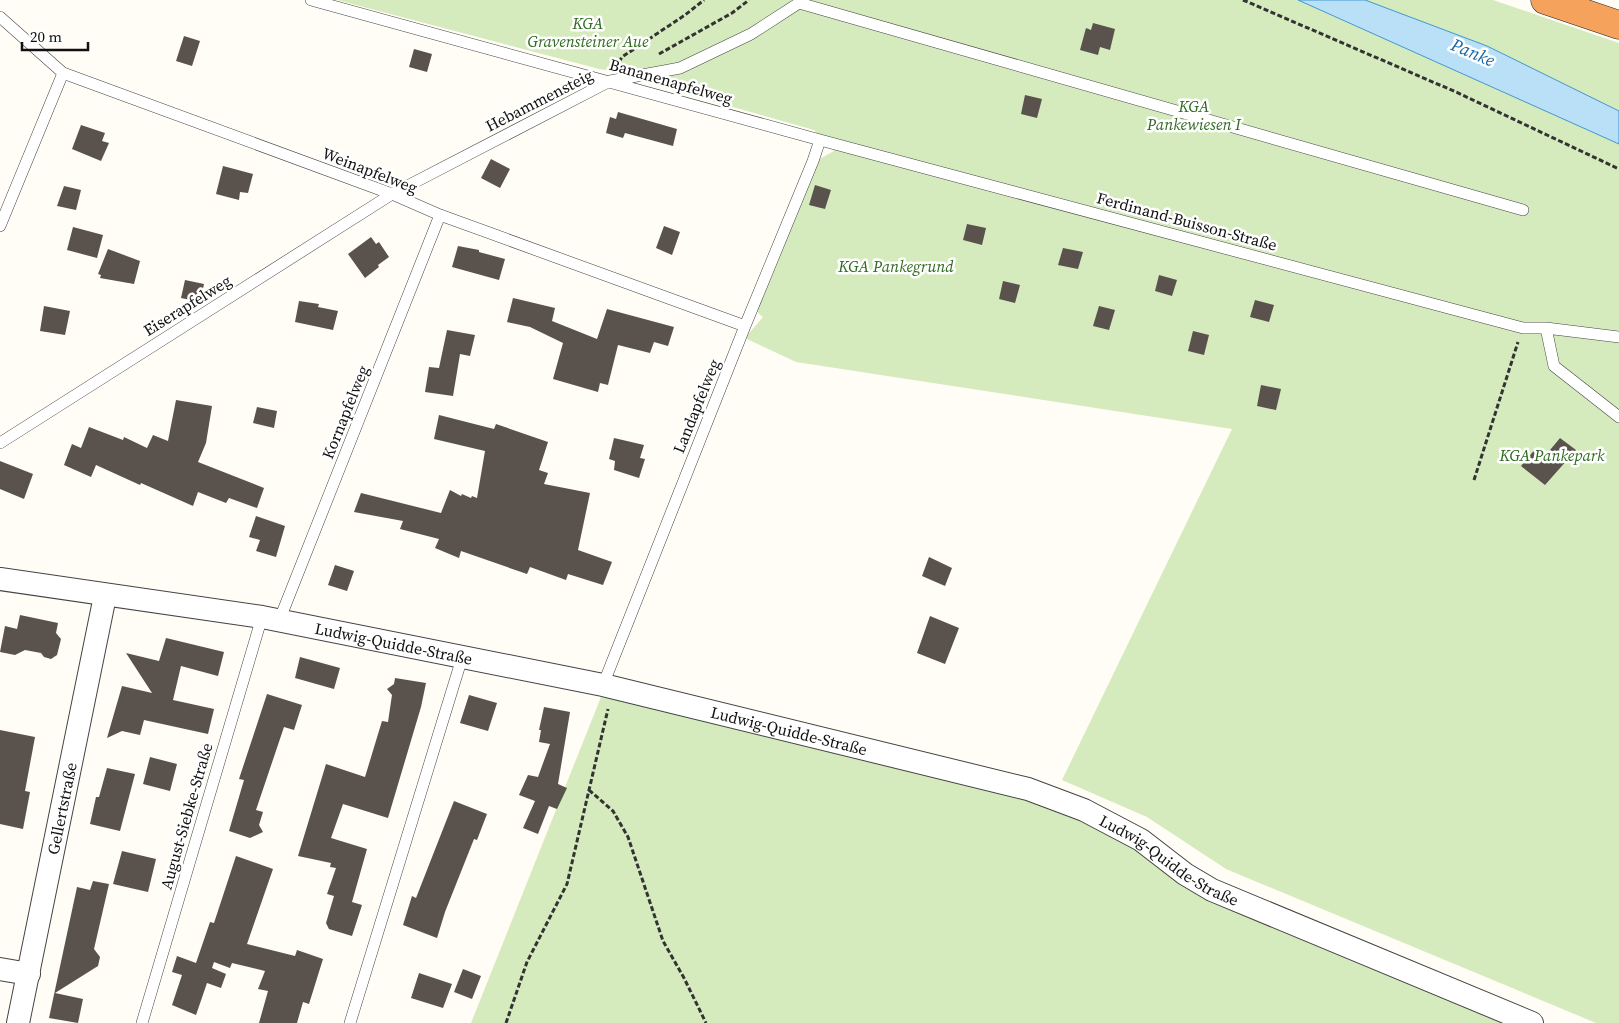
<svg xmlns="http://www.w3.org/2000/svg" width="1619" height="1023" viewBox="0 0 1619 1023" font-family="'Source Serif 4',serif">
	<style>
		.green { fill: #d5ebbd }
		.water { fill: #b9e0f7; stroke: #3f96cf }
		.building { fill: #5a524d }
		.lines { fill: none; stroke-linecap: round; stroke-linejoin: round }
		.service-casing { stroke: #444; stroke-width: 12 }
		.minor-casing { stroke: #444; stroke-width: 24 }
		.motorway-casing { stroke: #222; stroke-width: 29 }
		.path { stroke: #333; stroke-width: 3; stroke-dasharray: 5 2.5; stroke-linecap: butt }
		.service { stroke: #fff; stroke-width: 11 }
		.minor { stroke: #fff; stroke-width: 22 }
		.motorway { stroke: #f5a25d; stroke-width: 28 }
		.labels { text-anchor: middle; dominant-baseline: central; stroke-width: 5; stroke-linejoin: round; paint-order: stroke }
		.park-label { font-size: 16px; font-style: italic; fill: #2f6b1f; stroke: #fff }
		.street-label { font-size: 16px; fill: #111; stroke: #fff }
		.water-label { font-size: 18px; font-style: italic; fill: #1768a6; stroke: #fff }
	</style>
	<rect width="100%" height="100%" fill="#fffdf5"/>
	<path class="green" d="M 337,0 L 1298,0 L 1619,144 L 1619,1023 L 1596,1023 L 1226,869 L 1147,817 L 1062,780 L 1232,429 L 796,362 L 745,338 L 763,317 L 759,314 L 756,309 L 814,162 L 834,151 L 814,130 L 669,89 L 650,77 L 599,69 Z
		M 1365,0 L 1493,0 L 1619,43 L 1619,111 L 1487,46 Z
		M 601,697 L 699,715 L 1026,794 L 1066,812 L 1126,844 L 1205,899 L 1502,1023 L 471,1023 Z"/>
	<path class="water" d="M 1298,0 L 1365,0 L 1487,46 L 1619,111 L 1619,144 Z"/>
	<path class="building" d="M 1093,23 L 1115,29 L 1110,50 L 1100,47 L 1098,55 L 1080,50 L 1086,28 L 1091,30 Z
		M 184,36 L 200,41 L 192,66 L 176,61 Z
		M 414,49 L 432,54 L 427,72 L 409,67 Z
		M 1025,95 L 1042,99 L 1037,118 L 1021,114 Z
		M 618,112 L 677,129 L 673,146 L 625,133 L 623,138 L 606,133 L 610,117 L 616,119 Z
		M 81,125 L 105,133 L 102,141 L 109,143 L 101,161 L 72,149 Z
		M 491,159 L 510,169 L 500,188 L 481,178 Z
		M 223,166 L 253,174 L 248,193 L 240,192 L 239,200 L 216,194 Z
		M 815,185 L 831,190 L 825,209 L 809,205 Z
		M 64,186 L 81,190 L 76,210 L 57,206 Z
		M 967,224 L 986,228 L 982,245 L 963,240 Z
		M 664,226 L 680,232 L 672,255 L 656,248 Z
		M 73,227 L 103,235 L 97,258 L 67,250 Z
		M 371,237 L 376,244 L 379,242 L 389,257 L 378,265 L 379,267 L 365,278 L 348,254 Z
		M 458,246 L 479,250 L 479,252 L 505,259 L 499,280 L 452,267 Z
		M 1063,248 L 1083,252 L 1078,269 L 1058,265 Z
		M 108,249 L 140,261 L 134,284 L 100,278 L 101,275 L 98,274 Z
		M 1159,275 L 1177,280 L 1172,296 L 1155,291 Z
		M 185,280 L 204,284 L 200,302 L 181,298 Z
		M 1003,281 L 1020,285 L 1015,303 L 999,299 Z
		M 513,298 L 555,308 L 552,321 L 597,339 L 607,309 L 674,327 L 668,346 L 654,342 L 650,353 L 618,345 L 608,385 L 600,383 L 598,392 L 553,379 L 563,343 L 530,327 L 507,322 Z
		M 1255,300 L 1274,305 L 1269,322 L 1250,317 Z
		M 299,301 L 319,304 L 318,307 L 338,311 L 333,330 L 295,322 Z
		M 44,306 L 70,311 L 65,335 L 40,331 Z
		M 1099,306 L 1115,310 L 1109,330 L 1093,326 Z
		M 447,330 L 475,335 L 470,356 L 460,354 L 453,396 L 425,392 L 429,367 L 439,368 Z
		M 1193,331 L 1209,335 L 1204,355 L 1188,351 Z
		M 1261,385 L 1281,389 L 1276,410 L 1257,406 Z
		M 176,400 L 212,406 L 206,443 L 198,462 L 264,488 L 257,508 L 229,498 L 226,503 L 198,492 L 193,506 L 141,483 L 140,485 L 96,465 L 91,477 L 64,465 L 72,444 L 81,448 L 89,427 L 123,440 L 124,437 L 147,448 L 153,435 L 168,441 Z
		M 257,407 L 277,411 L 274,428 L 253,423 Z
		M 439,415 L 494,429 L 496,424 L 548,442 L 539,470 L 548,473 L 544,484 L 590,493 L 578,550 L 612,562 L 603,585 L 568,574 L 566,580 L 530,567 L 527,574 L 461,551 L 459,558 L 435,548 L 439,539 L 400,529 L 403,521 L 354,512 L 361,493 L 441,513 L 450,490 L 461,496 L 462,494 L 471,498 L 472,496 L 477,498 L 485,451 L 434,439 Z
		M 614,438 L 644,445 L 640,458 L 645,459 L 639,478 L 614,470 L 615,461 L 609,459 Z
		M 1560,438 L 1576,450 L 1545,485 L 1521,466 L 1536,448 L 1545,456 Z
		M 0,461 L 33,474 L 24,499 L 0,489 Z
		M 256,516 L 285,526 L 276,557 L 256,551 L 260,540 L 249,537 Z
		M 929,557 L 952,568 L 945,586 L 922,576 Z
		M 335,565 L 354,571 L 347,591 L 328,585 Z
		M 20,615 L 58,623 L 56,633 L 61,639 L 57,655 L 51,659 L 44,657 L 41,653 L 25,650 L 15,655 L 0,652 L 5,626 L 17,629 Z
		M 930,616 L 959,628 L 945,664 L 917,653 Z
		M 166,638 L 224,652 L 218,676 L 181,666 L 173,700 L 214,709 L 208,734 L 144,720 L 140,735 L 122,731 L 107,738 L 122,686 L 152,693 L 126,653 L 159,661 Z
		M 300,657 L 340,668 L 334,689 L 295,678 Z
		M 395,678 L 426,683 L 421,707 L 388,818 L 343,804 L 331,838 L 367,849 L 352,902 L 362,905 L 352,936 L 329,929 L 326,923 L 334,896 L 327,894 L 336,868 L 330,867 L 331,863 L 298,856 L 326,764 L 365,777 L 382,721 L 388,722 L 392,695 L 387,689 L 394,684 Z
		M 267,694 L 302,705 L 294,730 L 284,727 L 256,810 L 263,812 L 259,825 L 263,832 L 250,838 L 229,831 L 244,780 L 239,779 Z
		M 469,695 L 497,703 L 488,731 L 460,723 Z
		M 544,707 L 570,712 L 558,784 L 567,788 L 557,809 L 549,806 L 538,834 L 523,828 L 535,801 L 519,795 L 528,775 L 538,777 L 550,744 L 539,742 L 541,730 L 539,730 Z
		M 0,730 L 35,737 L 25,791 L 30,792 L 23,829 L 0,824 Z
		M 150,757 L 177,764 L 170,791 L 143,784 Z
		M 107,768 L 135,774 L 120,831 L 90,824 L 96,797 L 99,797 Z
		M 454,801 L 487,814 L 477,840 L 474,839 L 445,912 L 437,938 L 403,925 L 412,896 L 416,898 Z
		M 122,851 L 156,859 L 148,892 L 113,884 Z
		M 236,856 L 273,869 L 247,944 L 295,956 L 297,950 L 323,959 L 309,1004 L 303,1002 L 297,1023 L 259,1023 L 268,991 L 258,989 L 265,971 L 232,963 L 230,968 L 214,962 L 212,968 L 226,974 L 221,988 L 207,983 L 196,1015 L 172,1005 L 182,975 L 172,972 L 177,956 L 196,963 L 210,922 L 214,923 Z
		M 93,881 L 109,884 L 94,949 L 100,957 L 98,966 L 55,993 L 83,999 L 78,1023 L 49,1018 L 77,887 L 90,890 Z
		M 463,969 L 481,976 L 472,999 L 454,992 Z
		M 419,973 L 452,984 L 443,1008 L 411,998 Z"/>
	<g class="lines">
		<defs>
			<path id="service" d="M 311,0 L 820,140 L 1523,328 L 1546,328 L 1619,337
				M 0,17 L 63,73 L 392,194 L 440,215 L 745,326
				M 0,226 L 63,73
				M 1546,328 L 1554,366 L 1619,417
				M 0,443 L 392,194 L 610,81 L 680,68 L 751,34 L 799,3 L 1523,210
				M 279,621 L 440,215
				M 603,685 L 745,326 L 813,161 L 820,140
				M 142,1023 L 262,617
				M 350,1023 L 462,658"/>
			<g id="minor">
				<path id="s1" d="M 0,579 L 262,617 L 603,685 L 1028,789 L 1084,810 L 1141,840 L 1185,874 L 1212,890 L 1532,1023"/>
				<path d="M 0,969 L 29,974"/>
				<path id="s2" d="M 18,1023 L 105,596"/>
			</g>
			<path id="motorway" d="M 1545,0 L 1619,25"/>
		</defs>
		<use href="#service" class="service-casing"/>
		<use href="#minor" class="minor-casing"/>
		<use href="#motorway" class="motorway-casing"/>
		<path class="path" d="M 1243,0 L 1456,92 L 1619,169
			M 659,54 L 732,13 L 749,0
			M 619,62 L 622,57 L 685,15 L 704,0
			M 1474,480 L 1518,342
			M 589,790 L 613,811 L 628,837 L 663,941 L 684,978 L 706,1023
			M 506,1023 L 527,962 L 567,884 L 608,709"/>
		<use href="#service" class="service"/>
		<use href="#minor" class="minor"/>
		<use href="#motorway" class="motorway"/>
	</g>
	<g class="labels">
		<g class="park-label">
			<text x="588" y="23">KGA<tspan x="588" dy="18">Gravensteiner Aue</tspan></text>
			<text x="1194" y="106">KGA<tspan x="1194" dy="18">Pankewiesen I</tspan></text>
			<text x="896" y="266">KGA Pankegrund</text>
			<text x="1552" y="455">KGA Pankepark</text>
		</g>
		<g class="street-label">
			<text transform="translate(671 81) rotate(16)">Bananenapfelweg</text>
			<text transform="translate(539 100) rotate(-27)">Hebammensteig</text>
			<text transform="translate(370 170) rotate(21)">Weinapfelweg</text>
			<text transform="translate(1187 221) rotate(15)">Ferdinand-Buisson-Straße</text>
			<text transform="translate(187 305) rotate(-32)">Eiserapfelweg</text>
			<text transform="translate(696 406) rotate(-68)">Landapfelweg</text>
			<text transform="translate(345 412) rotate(-68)">Kornapfelweg</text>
			<text stroke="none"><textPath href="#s1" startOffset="399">Ludwig-Quidde-Straße</textPath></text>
			<text stroke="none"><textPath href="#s1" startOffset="804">Ludwig-Quidde-Straße</textPath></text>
			<text stroke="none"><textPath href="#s2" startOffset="219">Gellertstraße</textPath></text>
			<text transform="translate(186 816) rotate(-74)">August-Siebke-Straße</text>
			<text stroke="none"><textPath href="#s1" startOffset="1209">Ludwig-Quidde-Straße</textPath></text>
		</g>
		<g class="water-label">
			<text transform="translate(1473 52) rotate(23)">Panke</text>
		</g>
	</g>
	<path d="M22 42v8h66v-8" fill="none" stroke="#111111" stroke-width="2.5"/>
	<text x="30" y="42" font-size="15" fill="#111111" stroke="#ffffff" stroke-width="4" paint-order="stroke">20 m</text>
</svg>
